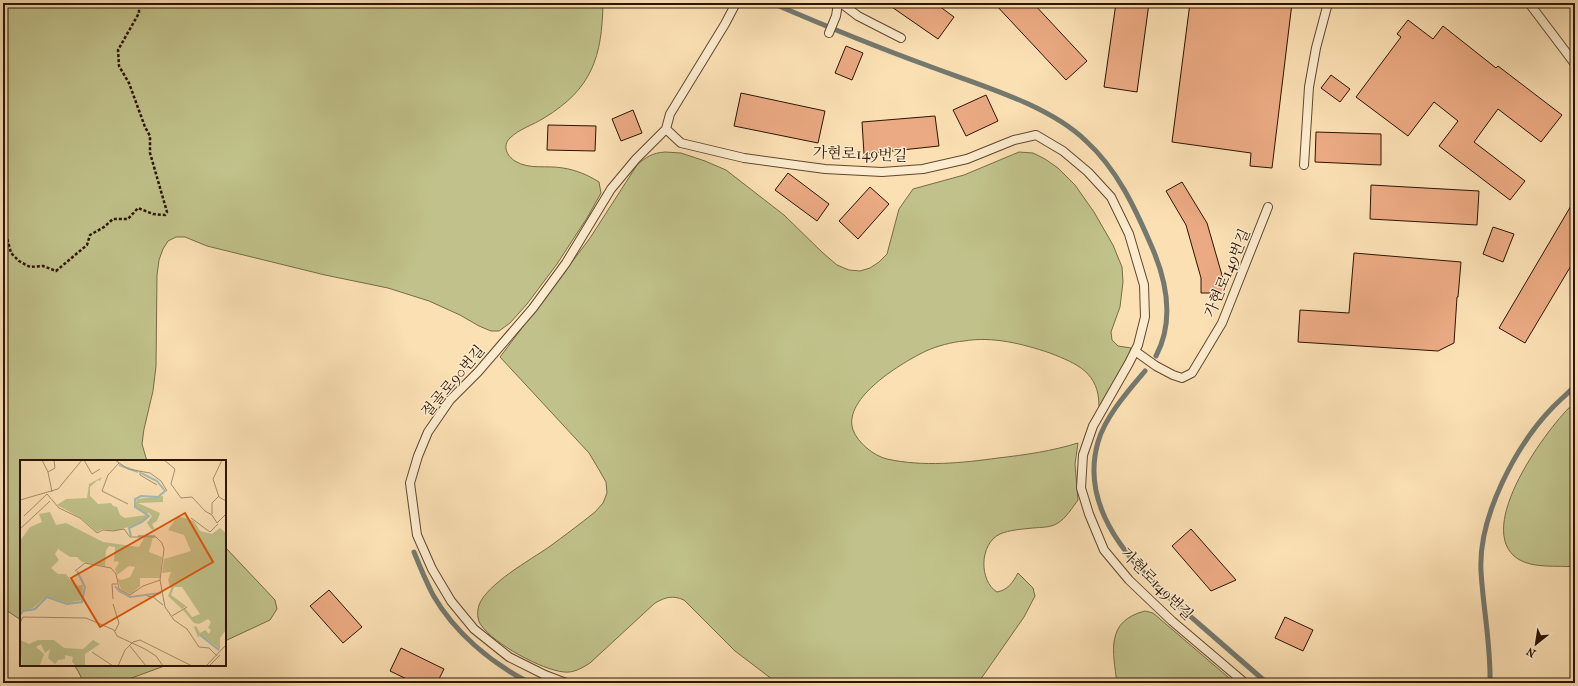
<svg xmlns="http://www.w3.org/2000/svg" width="1578" height="686" viewBox="0 0 1578 686" font-family="'IM FELL French Canon','Noto Serif KR',serif">
	<style>
		.green { fill: #c1c28b; stroke: #776b46 }
		.lines { fill: none; stroke-linecap: round; stroke-linejoin: round }
		.stream { stroke: #74786e; stroke-width: 5 }
		.building { fill: #ebaa83; stroke: #2d1400 }
		.service-casing { stroke: #60472d; stroke-width: 10 }
		.path { stroke: #2d1400; stroke-width: 2.5; stroke-dasharray: 3 2; stroke-linecap: butt }
		.service { stroke: #fcebce; stroke-width: 8 }
		.labels { text-anchor: middle; dominant-baseline: central; stroke-width: 3; stroke-linejoin: round; paint-order: stroke }
		.street-label { font-size: 15px; fill: #2d1400; stroke: #fcebce }
		.inset-river { fill: none; stroke: #a3bbb8; stroke-width: 2 }
		.inset-road { fill: none; stroke: #a98e6c; stroke-width: 1 }
		.view { fill: #df560b; fill-opacity: 0.15; stroke: #df560b; stroke-width: 2 }
		.inset-edge { fill: none; stroke: #2d1400; stroke-width: 2 }
	</style>
	<rect width="100%" height="100%" fill="#fbe0b4"/>
	<filter id="stains"><feTurbulence type="fractalNoise" baseFrequency=".005" numOctaves="4"/><feColorMatrix values="0 0 0 0 .2 0 0 0 0 .09 0 0 0 0 .02 0 0 0 .5 -.17"/></filter>
	<radialGradient id="worn" r=".72"><stop offset=".6" stop-color="#630" stop-opacity="0"/><stop offset="1" stop-color="#630" stop-opacity=".3"/></radialGradient>
	<path class="green" d="M 3,3 L 603,3 C 602,57 592,89 544,118 C 533,125 519,129 510,138 C 502,146 507,156 515,161 C 529,170 547,165 563,168 C 576,170 588,175 599,182 L 601,193 L 587,218 L 557,264 L 527,304 L 510,323 L 499,331 L 491,331 L 479,326 L 460,315 L 429,301 L 388,288 L 325,275 L 207,246 L 185,237 L 176,237 L 168,241 L 163,249 L 159,260 L 157,275 L 156,366 L 153,391 L 144,429 L 142,444 L 147,461 L 21,461 L 21,620 L 3,608 Z
		M 665,152 L 681,153 L 705,161 L 726,170 L 784,215 L 823,253 L 837,265 L 849,270 L 860,271 L 870,268 L 879,262 L 887,254 L 899,209 L 913,189 L 964,175 L 1019,152 L 1033,153 L 1045,159 L 1058,168 L 1075,185 L 1094,212 L 1113,245 L 1122,267 L 1123,282 L 1120,307 L 1111,332 L 1112,340 L 1118,346 L 1131,348 C 1127,368 1114,393 1099,406 C 1099,373 1078,364 1050,353 C 1023,344 993,336 964,341 C 952,342 937,346 926,351 C 903,362 842,398 853,430 C 858,443 874,456 887,459 C 923,467 962,463 998,458 C 1025,455 1052,451 1078,443 L 1075,464 L 1078,500 C 1072,508 1066,518 1058,523 C 1050,528 1042,527 1033,528 C 1023,529 1009,530 1000,534 C 979,544 979,581 997,592 C 1008,590 1013,582 1018,573 L 1033,588 L 1035,596 L 1024,617 L 978,683 L 777,683 L 735,651 L 684,600 C 672,595 666,597 655,603 L 590,663 C 582,668 574,673 564,672 C 542,670 494,644 481,625 C 477,620 477,611 479,605 C 487,584 530,560 549,547 C 564,536 580,524 595,512 L 603,503 L 607,493 L 606,482 L 598,468 L 589,453 L 500,357 L 590,238 L 637,165 C 646,157 652,153 665,152 Z
		M 1575,402 L 1575,567 C 1557,565 1534,569 1518,559 C 1472,529 1548,426 1575,402 Z
		M 225,547 L 275,600 L 277,609 L 270,620 L 225,641 Z
		M 1145,611 L 1153,613 L 1235,683 L 1117,683 C 1113,652 1105,621 1145,611 Z
		M 74,665 L 167,665 L 118,683 L 84,683 L 78,671 Z"/>
	<g class="lines">
		<path class="stream" d="M 772,3 C 823,25 874,46 926,65 C 976,84 1048,104 1086,141 C 1117,169 1135,208 1151,245 C 1167,281 1175,320 1156,356
			M 1145,371 C 1128,391 1105,417 1098,442 C 1076,518 1147,579 1198,623 C 1221,643 1244,663 1267,683
			M 414,552 C 420,567 426,581 433,595 C 455,633 491,663 530,683
			M 1490,683 C 1491,645 1483,608 1481,571 C 1478,517 1516,445 1553,407 C 1560,400 1568,393 1575,386"/>
	</g>
	<path class="building" d="M 886,3 L 935,3 L 954,17 L 938,39 Z
		M 994,3 L 1033,3 L 1087,61 L 1066,80 Z
		M 1116,3 L 1149,3 L 1137,92 L 1104,87 Z
		M 1190,3 L 1292,3 L 1272,168 L 1250,166 L 1251,153 L 1172,142 Z
		M 1408,20 L 1433,39 L 1443,26 L 1496,68 L 1498,66 L 1562,115 L 1541,142 L 1498,109 L 1474,142 L 1525,181 L 1510,200 L 1439,146 L 1458,121 L 1434,102 L 1408,136 L 1356,97 L 1401,37 L 1397,34 Z
		M 846,46 L 863,53 L 852,80 L 835,73 Z
		M 1331,75 L 1350,89 L 1340,102 L 1321,88 Z
		M 741,93 L 825,111 L 818,143 L 734,126 Z
		M 986,95 L 998,121 L 966,136 L 953,110 Z
		M 633,110 L 642,133 L 621,141 L 612,119 Z
		M 935,116 L 939,146 L 864,154 L 862,122 Z
		M 548,125 L 596,126 L 595,151 L 547,150 Z
		M 1316,132 L 1381,134 L 1381,165 L 1315,162 Z
		M 788,173 L 829,204 L 817,221 L 775,190 Z
		M 1182,182 L 1207,223 L 1224,282 L 1224,293 L 1201,293 L 1201,278 L 1186,225 L 1166,191 Z
		M 1371,185 L 1479,191 L 1477,225 L 1370,219 Z
		M 870,187 L 889,204 L 858,239 L 839,221 Z
		M 1575,199 L 1575,259 L 1525,343 L 1499,328 Z
		M 1493,227 L 1514,234 L 1503,262 L 1483,254 Z
		M 1354,253 L 1461,262 L 1458,297 L 1457,297 L 1454,343 L 1438,351 L 1298,342 L 1300,310 L 1349,313 Z
		M 1191,529 L 1236,580 L 1211,591 L 1172,546 Z
		M 329,590 L 362,627 L 343,643 L 310,606 Z
		M 1285,617 L 1313,630 L 1303,651 L 1275,638 Z
		M 401,648 L 444,669 L 437,683 L 415,683 L 390,671 Z"/>
	<g class="lines">
		<defs>
			<path id="service" d="M 736,3 L 725,24 L 670,114 L 666,129 L 681,143 L 744,158 L 825,169 L 882,172 L 923,169 L 967,159 L 1014,140 L 1036,135 L 1063,151 L 1088,172 L 1111,197 L 1129,234 L 1144,285 L 1145,317 L 1138,345 L 1129,363 L 1093,426 L 1083,455 L 1081,488 L 1089,514 L 1104,550 L 1129,580 L 1172,621 L 1245,683
				M 841,3 L 858,16 L 901,38
				M 1529,3 L 1575,64
				M 829,33 L 836,16 L 838,3
				M 1304,165 L 1309,87 L 1316,48 L 1328,3
				M 1135,351 L 1156,366 L 1173,375 L 1182,378 L 1192,373 L 1222,323 L 1268,207
				M 566,683 L 545,675 L 509,657 L 474,629 L 451,601 L 432,569 L 417,535 L 410,483 L 418,456 L 428,432 L 450,400 L 478,372 L 533,308 L 566,263 L 611,189 L 636,159 L 666,129"/>
		</defs>
		<use href="#service" class="service-casing"/>
		<path class="path" d="M 3,227 L 4,226 L 11,253 L 19,261 L 30,267 L 43,266 L 56,271 L 87,245 L 90,235 L 104,227 L 113,219 L 128,219 L 138,208 L 153,214 L 165,215 L 167,212 L 150,153 L 150,136 L 145,127 L 129,83 L 119,66 L 118,50 L 139,13 L 139,3"/>
		<use href="#service" class="service"/>
	</g>
	<g class="labels">
		<g class="street-label">
			<text transform="translate(860 154) rotate(2)">가현로149번길</text>
			<text transform="translate(1227 273) rotate(-67)">가현로149번길</text>
			<text transform="translate(453 381) rotate(-50)">절골로90번길</text>
			<text transform="translate(1157 584) rotate(45)">가현로149번길</text>
		</g>
	</g>
	<g transform="translate(20 460)">
		<rect width="206" height="206" fill="#fbe0b4"/>
		<path d="M 82,17 L 80,21 L 78,20 L 70,27 L 70,36 L 78,44 L 91,43 L 93,46 L 97,47 L 100,55 L 105,58 L 127,55 L 115,46 L 117,39 L 143,36 L 143,42 L 118,43 L 140,53 L 137,61 L 132,64 L 135,70 L 131,69 L 127,63 L 132,56 L 128,52 L 127,58 L 118,64 L 95,71 L 82,69 L 77,72 L 61,58 L 37,45 L 46,39 L 67,38 L 69,24 ZM 30,52 L 36,65 L 46,63 L 83,82 L 119,87 L 124,78 L 133,77 L 129,92 L 142,97 L 140,118 L 120,118 L 120,126 L 111,134 L 108,133 L 101,129 L 97,118 L 101,120 L 110,117 L 115,107 L 109,106 L 97,115 L 95,109 L 99,103 L 97,101 L 94,102 L 95,87 L 89,86 L 86,90 L 85,106 L 62,102 L 57,97 L 50,97 L 38,89 L 35,94 L 39,100 L 31,108 L 38,114 L 46,114 L 55,126 L 63,125 L 62,140 L 48,143 L 27,136 L 13,148 L 0,151 L 0,81 L 10,67 L 22,62 L 19,54 ZM 158,56 L 174,61 L 180,71 L 192,74 L 200,68 L 206,73 L 206,170 L 200,178 L 200,189 L 181,175 L 178,177 L 174,167 L 176,166 L 180,173 L 185,170 L 189,174 L 191,170 L 188,168 L 191,162 L 188,159 L 179,164 L 174,163 L 163,150 L 165,148 L 172,157 L 180,154 L 162,127 L 154,127 L 151,135 L 166,146 L 162,149 L 148,136 L 151,129 L 148,120 L 151,112 L 142,113 L 144,99 L 171,91 L 164,75 L 148,70 ZM 0,180 L 9,184 L 18,180 L 34,180 L 44,188 L 63,189 L 73,180 L 80,184 L 65,194 L 65,206 L 56,206 L 52,202 L 53,197 L 45,195 L 45,199 L 38,200 L 35,204 L 28,198 L 30,189 L 25,193 L 21,184 L 16,187 L 24,194 L 20,205 L 2,206 Z" fill="#c1c28b"/>
		<path class="inset-river" d="M 99,5 L 118,12M 111,76 L 109,68 L 122,62 L 129,56 L 115,47 L 115,39 L 121,36 L 138,37 L 145,31 L 137,21 L 121,13M 118,76 L 135,76M 95,126 L 99,131 L 110,137 L 141,133M 0,155 L 3,151 L 15,149 L 27,137 L 47,144 L 62,142 L 65,127 L 57,111M 180,175 L 199,190"/>
		<path class="inset-road" d="M 22,0 L 28,12 L 32,32M 64,0 L 72,14 L 80,9M 95,0 L 108,9 L 130,13 L 141,21 L 147,31M 144,0 L 155,9 L 151,24 L 161,38 L 172,37 L 185,51 L 192,55 L 197,63 L 206,54M 202,0 L 193,19 L 199,37 L 206,41M 99,3 L 88,15 L 82,31 L 108,44M 120,11 L 120,15 L 137,25M 28,12 L 35,8 L 34,0M 0,40 L 38,29 L 62,0M 192,54 L 192,43 L 199,36M 4,56 L 27,34 L 39,48 L 60,58 L 77,73 L 83,70 L 93,71 L 104,69 L 110,77 L 136,77 L 142,83 L 144,89 L 140,120M 171,58 L 190,72 L 198,64M 0,69 L 30,41M 55,111 L 65,103 L 91,108 L 96,114 L 99,129 L 110,135 L 123,126 L 140,120 L 145,147 L 154,160 L 167,169 L 179,187 L 189,188 L 197,196M 127,136 L 133,137 L 143,145M 93,139 L 92,124 L 97,124M 93,144 L 99,163 L 95,171M 152,156 L 167,147M 0,163 L 3,157 L 66,158 L 94,170 L 97,176 L 125,189 L 136,196 L 143,206M 110,186 L 126,206M 72,192 L 93,206M 98,206 L 105,190 L 113,182 L 120,180 L 172,206M 186,206 L 206,185M 189,206 L 200,195"/>
		<path class="view" d="M 165,53 L 193,102 L 80,167 L 51,118 Z"/>
		<rect width="206" height="206" class="inset-edge"/>
	</g>
	<rect width="1578" height="686" fill="none" stroke="#fbe0b4" stroke-width="16"/>
	<rect x="4" y="4" width="1570" height="678" fill="none" stroke="#2d1400" stroke-width="2"/>
	<rect x="8" y="8" width="1562" height="670" fill="none" stroke="#2d1400"/>
	<g transform="translate(1536 644) rotate(210)" stroke="#fcebce" stroke-width="3" paint-order="stroke">
	<path d="M0-3L7 15L0 10L-7 15Z" fill="#2d1400"/>
	<text y="-6" font-size="11" font-weight="bold" text-anchor="middle" fill="#2d1400">N</text>
	</g>
	<rect width="100%" height="100%" filter="url(#stains)"/>
	<rect width="100%" height="100%" fill="url(#worn)"/>
</svg>
